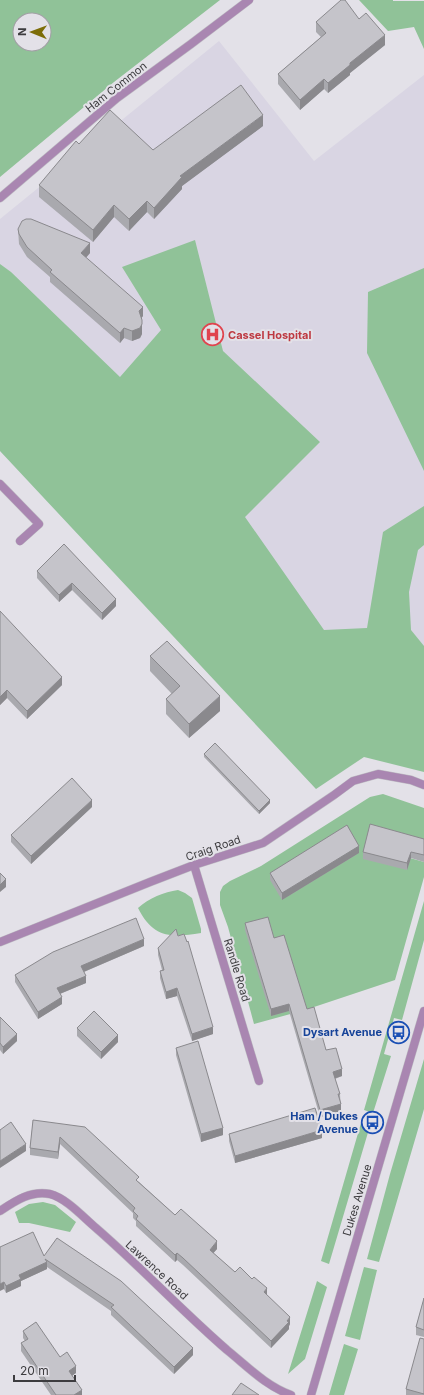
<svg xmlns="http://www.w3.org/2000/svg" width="424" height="1395" viewBox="0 0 424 1395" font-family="Inter,sans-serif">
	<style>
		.built { fill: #d9d5e3 }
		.green { fill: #90c298; fill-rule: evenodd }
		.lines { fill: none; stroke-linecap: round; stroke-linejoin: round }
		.minor-casing { stroke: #bebdc3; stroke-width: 9 }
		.tertiary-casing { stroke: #bebdc3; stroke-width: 9 }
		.minor { stroke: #a986b1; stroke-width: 8 }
		.tertiary { stroke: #a986b1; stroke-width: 8 }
		.wall { fill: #a9a9ae }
		.shaded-wall { fill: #8a898d }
		.building { fill: #c5c4ca; stroke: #8a898d }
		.labels { text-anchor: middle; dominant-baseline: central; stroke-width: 4; stroke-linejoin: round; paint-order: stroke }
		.street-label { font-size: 11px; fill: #3d3c3f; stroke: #e3e1e8 }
		.health-label { font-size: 11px; font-weight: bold; fill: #be3a42; stroke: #e3e1e8; text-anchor: start }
		.transit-label { font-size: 11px; font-weight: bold; fill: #164399; stroke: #e3e1e8; text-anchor: end }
	</style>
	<rect width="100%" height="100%" fill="#e3e1e8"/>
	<path class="built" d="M 219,41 L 314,161 L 424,75 L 424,712 L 316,789 L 0,451 L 0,219 Z"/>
	<path class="green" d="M 0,0 L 220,0 L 114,82 L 0,177 ZM 20,20 L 44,20 L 44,44 L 20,44 Z
		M 359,0 L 393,0 L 393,1 L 424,1 L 424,49 L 414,27 L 388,31 Z
		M 195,240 L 223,351 L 320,442 L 245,517 L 324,630 L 367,628 L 383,532 L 424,506 L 424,545 L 418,550 L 409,592 L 411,630 L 424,646 L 424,772 L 364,757 L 316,789 L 0,451 L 0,264 L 11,272 L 120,377 L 161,330 L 122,267 Z
		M 424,268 L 424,471 L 367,353 L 368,292 Z
		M 383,794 L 424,808 L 424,845 L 410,858 L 424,862 L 424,877 L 395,980 L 305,1010 L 254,1024 L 228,927 L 220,905 L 220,892 L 223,886 L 230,881 L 261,866 L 370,797 Z
		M 178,890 L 185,893 L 192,898 L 201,929 L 201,933 C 171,938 153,938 138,908 C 149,898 164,892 178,890 Z
		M 424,901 L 424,940 L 402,1020 L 394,1018 L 384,1054 L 391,1056 L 373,1113 L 364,1110 Z
		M 424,1059 L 424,1109 L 379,1262 L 367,1259 L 390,1174 Z
		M 363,1116 L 372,1119 L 329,1264 L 321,1261 Z
		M 43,1202 L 55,1205 L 76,1222 L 70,1232 L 29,1223 L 19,1223 L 15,1212 L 29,1204 Z
		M 364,1267 L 377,1270 L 360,1340 L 345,1336 Z
		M 317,1281 L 327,1287 L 305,1359 L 288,1374 Z
		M 344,1344 L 358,1349 L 344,1395 L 329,1395 Z"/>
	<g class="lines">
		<defs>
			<path id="minor" d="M 0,484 L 39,524 L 20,541
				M 194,865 L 259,1081
				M 0,942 L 150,882 L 194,865 L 263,843 L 334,795 L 353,781 L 378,774 L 411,780 L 424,785
				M 0,1211 C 15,1201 31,1190 50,1194 C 66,1198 83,1217 96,1228 C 141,1267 182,1311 227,1350 C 248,1367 266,1386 291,1395"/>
			<path id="tertiary" d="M 0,198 L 117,98 L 191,44 L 249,0
				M 311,1395 L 424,1011"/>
		</defs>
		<use href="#minor" class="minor-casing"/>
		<use href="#tertiary" class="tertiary-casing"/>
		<use href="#minor" class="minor"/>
		<use href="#tertiary" class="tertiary"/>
	</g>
	<path class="wall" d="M 359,19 L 385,45 L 350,73 L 350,75 L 328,93 L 324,89 L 300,110 L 278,84 L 278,74 L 321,37 L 316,32 L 316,22 Z
		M 263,126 L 182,186 L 182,189 L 154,219 L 147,212 L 129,231 L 114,217 L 93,242 L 39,197 L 39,185 L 79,144 L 153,150 Z
		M 18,229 L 90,253 L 86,258 L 143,316 L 141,318 L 142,330 L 142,334 L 140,338 L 132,341 L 124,338 L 120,343 L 50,282 L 50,277 L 27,257 L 19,244 Z
		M 64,544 L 116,606 L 102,620 L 72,590 L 59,602 L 37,578 L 37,571 Z
		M 0,611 L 62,685 L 27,719 L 7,698 L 0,705 Z
		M 150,656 L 220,711 L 189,738 L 166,714 L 166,699 L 172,694 L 150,671 Z
		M 204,754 L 270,803 L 259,814 L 204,757 Z
		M 92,807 L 31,864 L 11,842 L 11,835 Z
		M 424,839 L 424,862 L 411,858 L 407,870 L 363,859 L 363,852 Z
		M 359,853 L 282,900 L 270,880 L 270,873 Z
		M 245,923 L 274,938 L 326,1050 L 342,1076 L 335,1079 L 340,1094 L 341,1112 L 320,1117 L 289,1011 L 271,1016 L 245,930 Z
		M 144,946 L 84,972 L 86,983 L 60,994 L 62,1004 L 38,1019 L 15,982 L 15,975 Z
		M 158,948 L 213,1034 L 192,1041 L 177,996 L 166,999 L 160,978 L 160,971 L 162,970 L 158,955 Z
		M 0,1017 L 17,1041 L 3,1054 L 0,1050 Z
		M 77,1028 L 118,1042 L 101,1059 L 77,1036 Z
		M 176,1048 L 223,1135 L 201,1142 L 176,1055 Z
		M 33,1120 L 139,1182 L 175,1215 L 217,1249 L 213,1253 L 235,1272 L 267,1296 L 290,1324 L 289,1326 L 289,1329 L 271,1348 L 183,1265 L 177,1260 L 175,1262 L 136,1226 L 136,1221 L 133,1218 L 133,1213 L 60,1144 L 58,1159 L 30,1155 L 30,1148 Z
		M 229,1134 L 322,1138 L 235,1163 L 229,1141 Z
		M 0,1247 L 44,1256 L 193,1355 L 174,1374 L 111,1315 L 111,1311 L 47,1267 L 47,1269 L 21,1281 L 21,1286 L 6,1293 L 4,1289 Z
		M 424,1298 L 424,1337 L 416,1335 L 416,1327 Z
		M 23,1331 L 60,1357 L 76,1373 L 72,1375 L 82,1395 L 51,1395 L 21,1351 L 21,1343 L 25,1341 L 23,1338 Z
		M 424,1339 L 424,1395 L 406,1395 L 406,1389 Z"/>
	<path class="shaded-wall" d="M 385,35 L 385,45 L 350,73 L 350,75 L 328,93 L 328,83 L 350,63 Z
		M 324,79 L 324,89 L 300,110 L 300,100 Z
		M 263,115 L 263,126 L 182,186 L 182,189 L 154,219 L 154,208 L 180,176 Z
		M 147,201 L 147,212 L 129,231 L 129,219 Z
		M 114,205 L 114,217 L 93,242 L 93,230 Z
		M 90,243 L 90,253 L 81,263 L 81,253 Z
		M 143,307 L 143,316 L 139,321 L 139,311 Z
		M 142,320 L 142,334 L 140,338 L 132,341 L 132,331 Z
		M 124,328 L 124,338 L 120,343 L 120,333 Z
		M 72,583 L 72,590 L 59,602 L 59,595 Z
		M 116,599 L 116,606 L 102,620 L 102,613 Z
		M 62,677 L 62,685 L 27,719 L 27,711 Z
		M 7,690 L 7,698 L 0,705 L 0,697 Z
		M 220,696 L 220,711 L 189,738 L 189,724 Z
		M 92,800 L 92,807 L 31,864 L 31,856 Z
		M 270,800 L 270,803 L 259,814 L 259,811 Z
		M 359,846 L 359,853 L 282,900 L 282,893 Z
		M 411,852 L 411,858 L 407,870 L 407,863 Z
		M 6,879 L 6,887 L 0,892 L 0,885 Z
		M 144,939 L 144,946 L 81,973 L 81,966 Z
		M 86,976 L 86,983 L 57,995 L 57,988 Z
		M 177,988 L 177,996 L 166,999 L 166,992 Z
		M 62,997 L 62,1004 L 38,1019 L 38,1012 Z
		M 289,1004 L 289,1011 L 271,1016 L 271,1009 Z
		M 213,1027 L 213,1034 L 192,1041 L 192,1034 Z
		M 17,1034 L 17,1041 L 3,1054 L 3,1047 Z
		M 118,1035 L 118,1042 L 101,1059 L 101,1052 Z
		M 342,1069 L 342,1076 L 333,1079 L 333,1072 Z
		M 341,1104 L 341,1112 L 320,1117 L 320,1110 Z
		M 223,1128 L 223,1135 L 201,1142 L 201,1134 Z
		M 322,1130 L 322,1138 L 235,1163 L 235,1156 Z
		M 60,1137 L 60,1144 L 58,1159 L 58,1152 Z
		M 26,1144 L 26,1151 L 0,1168 L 0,1161 Z
		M 217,1241 L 217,1249 L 210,1257 L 210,1250 Z
		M 177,1253 L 177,1260 L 175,1262 L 175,1255 Z
		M 47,1262 L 47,1269 L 21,1281 L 21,1286 L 6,1293 L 6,1286 L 19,1275 Z
		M 4,1282 L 4,1289 L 0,1291 L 0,1284 Z
		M 267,1288 L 267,1296 L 264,1292 Z
		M 290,1317 L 290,1324 L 289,1326 L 289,1329 L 271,1348 L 271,1341 Z
		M 193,1348 L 193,1355 L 174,1374 L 174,1367 Z
		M 76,1366 L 76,1373 L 69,1378 L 69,1371 Z
		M 82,1390 L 82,1395 L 74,1395 Z"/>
	<path class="building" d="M 341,0 L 345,0 L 359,19 L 366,13 L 385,35 L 350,63 L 350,65 L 328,83 L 324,79 L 300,100 L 278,74 L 326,33 L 316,22 Z
		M 241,85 L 263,115 L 180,176 L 182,177 L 154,208 L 147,201 L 129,219 L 114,205 L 93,230 L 39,185 L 76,141 L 79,144 L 110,110 L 153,150 Z
		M 26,219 L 31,219 L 90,243 L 81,253 L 143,307 L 139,311 L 142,320 L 142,324 L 140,328 L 132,331 L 124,328 L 120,333 L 50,272 L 52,270 L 27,247 L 19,234 L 18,229 L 22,221 Z
		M 64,544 L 116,599 L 102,613 L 72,583 L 59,595 L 37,571 Z
		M 0,611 L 62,677 L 27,711 L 7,690 L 0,697 Z
		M 167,641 L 220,696 L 189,724 L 166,699 L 180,686 L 150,656 Z
		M 215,743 L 270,800 L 259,811 L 204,754 Z
		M 72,778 L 92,800 L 31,856 L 11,835 Z
		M 370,824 L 424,839 L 424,855 L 411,852 L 407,863 L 363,852 Z
		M 347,825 L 359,846 L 282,893 L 270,873 Z
		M 0,873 L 6,879 L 0,885 Z
		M 268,917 L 274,938 L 284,935 L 307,1009 L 314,1007 L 326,1050 L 336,1048 L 342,1069 L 333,1072 L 340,1094 L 338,1094 L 341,1104 L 320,1110 L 289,1004 L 271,1009 L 245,923 Z
		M 136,918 L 144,939 L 81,966 L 86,976 L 57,988 L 62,997 L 38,1012 L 15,975 L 53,952 Z
		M 176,929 L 178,936 L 184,934 L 187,942 L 188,941 L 213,1027 L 192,1034 L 177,988 L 166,992 L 160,971 L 164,970 L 158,948 Z
		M 94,1011 L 118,1035 L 101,1052 L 77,1028 Z
		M 0,1017 L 17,1034 L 3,1047 L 0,1043 Z
		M 198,1041 L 223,1128 L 201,1134 L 176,1048 Z
		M 315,1108 L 322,1130 L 235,1156 L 229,1134 Z
		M 33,1120 L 85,1127 L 139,1177 L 136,1180 L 175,1215 L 181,1209 L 217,1241 L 210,1250 L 235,1272 L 240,1267 L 252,1279 L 254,1277 L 267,1288 L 264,1292 L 290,1317 L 287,1321 L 289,1322 L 271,1341 L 183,1258 L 177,1253 L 175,1255 L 136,1219 L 138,1216 L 133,1211 L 135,1208 L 60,1137 L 58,1152 L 30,1148 Z
		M 11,1122 L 26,1144 L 0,1161 L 0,1130 Z
		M 33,1232 L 44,1256 L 57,1238 L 121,1281 L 193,1348 L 174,1367 L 111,1307 L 114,1305 L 45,1259 L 47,1262 L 19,1275 L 21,1279 L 6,1286 L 4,1282 L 0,1284 L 0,1247 Z
		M 424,1298 L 424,1330 L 416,1327 Z
		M 36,1322 L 60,1357 L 67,1352 L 76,1366 L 69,1371 L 82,1390 L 74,1395 L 56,1395 L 21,1343 L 28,1339 L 23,1331 Z
		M 420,1338 L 424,1339 L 424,1394 L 406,1389 Z
		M 241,1383 L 259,1395 L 232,1395 Z"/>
	<defs>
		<symbol id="hospital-ring" viewBox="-11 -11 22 22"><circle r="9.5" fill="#e3e1e8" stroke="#e0444e" stroke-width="1.5"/><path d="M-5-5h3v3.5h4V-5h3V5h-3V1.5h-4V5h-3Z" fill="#e0444e"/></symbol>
		<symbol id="bus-ring" viewBox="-11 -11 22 22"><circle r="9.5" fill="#e3e1e8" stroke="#1a4fb4" stroke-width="1.5"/><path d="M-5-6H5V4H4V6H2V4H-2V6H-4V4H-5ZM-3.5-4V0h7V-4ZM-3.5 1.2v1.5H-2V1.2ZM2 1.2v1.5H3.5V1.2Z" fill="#1a4fb4"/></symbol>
	</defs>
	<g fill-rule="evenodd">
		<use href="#hospital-ring" x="200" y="322" width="25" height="25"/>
		<use href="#bus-ring" x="386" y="1020" width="25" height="25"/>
		<use href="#bus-ring" x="360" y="1110" width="25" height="25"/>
	</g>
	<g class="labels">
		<g class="street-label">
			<text transform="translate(116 87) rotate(-38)">Ham Common</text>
			<text transform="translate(213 848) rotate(-19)">Craig Road</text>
			<text transform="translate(237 970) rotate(73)">Randle Road</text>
			<text transform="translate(357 1200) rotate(-73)">Dukes Avenue</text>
			<text transform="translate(157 1270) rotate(43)">Lawrence Road</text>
		</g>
		<g class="health-label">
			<text x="228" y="335">Cassel Hospital</text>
		</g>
		<g class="transit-label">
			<text x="382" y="1032">Dysart Avenue</text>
			<text x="358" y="1116">Ham / Dukes<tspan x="358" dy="13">Avenue</tspan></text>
		</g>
	</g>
	<g transform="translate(32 32) rotate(271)"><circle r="19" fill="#e3e1e8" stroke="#a19fa4"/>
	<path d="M0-3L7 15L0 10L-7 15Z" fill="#7d6d08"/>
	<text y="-6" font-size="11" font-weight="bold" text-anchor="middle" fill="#3d3c3f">N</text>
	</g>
	<path d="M14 1375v6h61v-6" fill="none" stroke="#3d3c3f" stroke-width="2"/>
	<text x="20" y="1375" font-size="12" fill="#3d3c3f" stroke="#e3e1e8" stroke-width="3" paint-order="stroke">20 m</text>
</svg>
